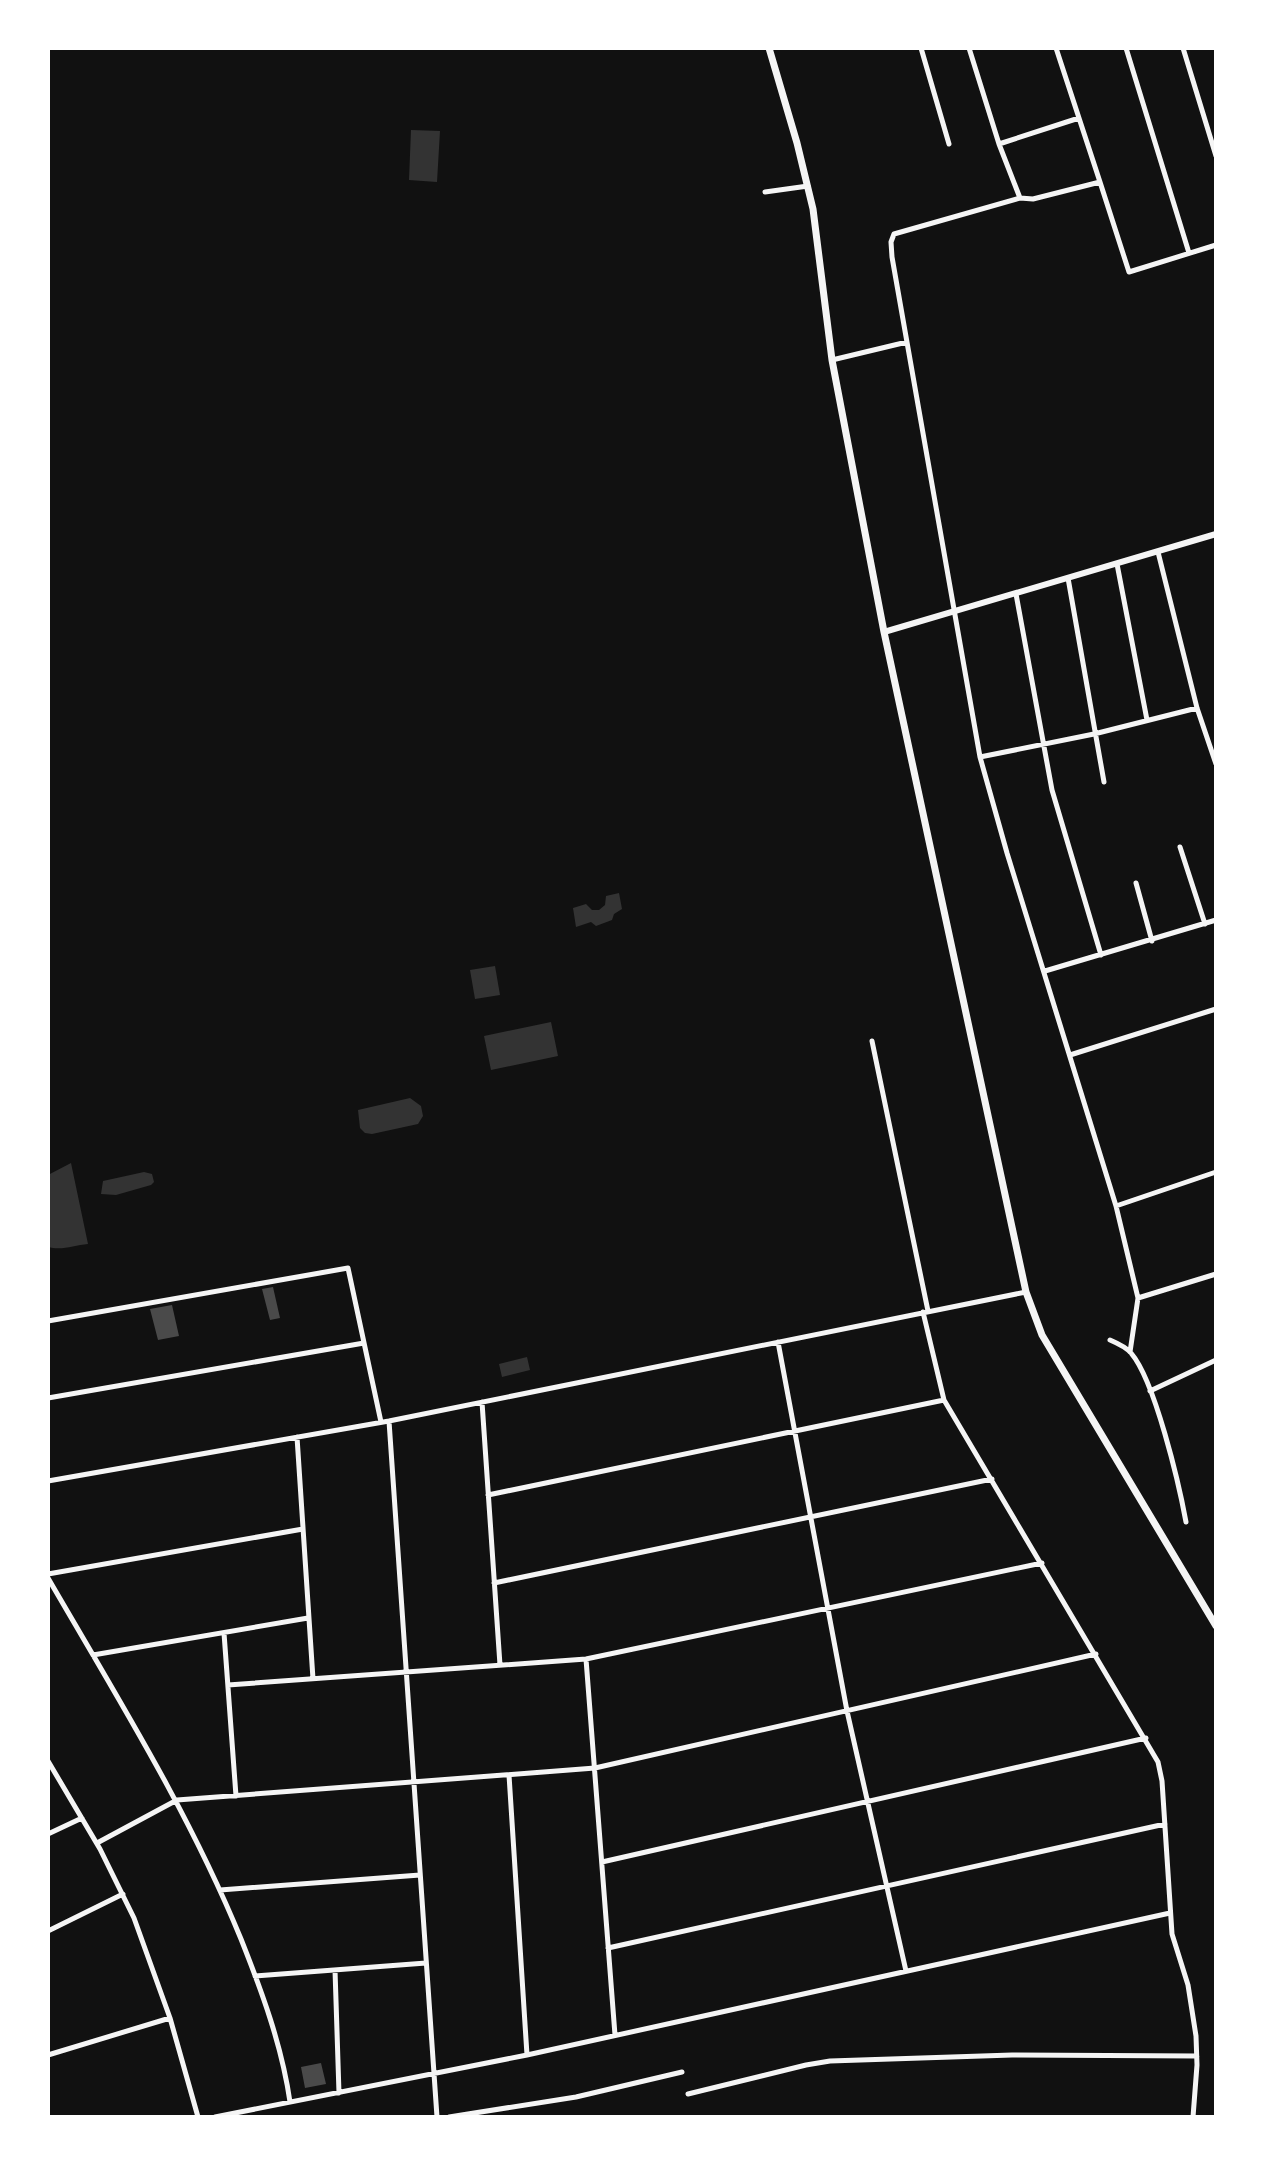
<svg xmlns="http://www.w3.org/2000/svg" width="1264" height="2165" viewBox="0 0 1264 2165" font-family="'Roboto Condensed',sans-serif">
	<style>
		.water { fill: #333 }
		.building { fill: #4a4a4a }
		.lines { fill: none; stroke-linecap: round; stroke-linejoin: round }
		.minor { stroke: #f5f5f5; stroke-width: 5 }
		.tertiary { stroke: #f5f5f5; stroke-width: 6 }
		.secondary { stroke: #f5f5f5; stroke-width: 7 }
	</style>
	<rect width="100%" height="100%" fill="#111"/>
	<path class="water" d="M 411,130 L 440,131 L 437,182 L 409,180 Z
		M 619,893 L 622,909 L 614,914 L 612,920 L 596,926 L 591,922 L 576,927 L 573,908 L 586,904 L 592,910 L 599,910 L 605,905 L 606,896 Z
		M 495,966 L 500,995 L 475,999 L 470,970 Z
		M 551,1022 L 558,1056 L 491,1070 L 484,1036 Z
		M 410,1098 L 421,1106 L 423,1116 L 418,1124 L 372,1134 L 365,1133 L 360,1128 L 358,1110 Z
		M 71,1163 L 88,1244 C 74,1245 62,1251 48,1247 L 48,1175 Z
		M 144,1172 L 152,1174 L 154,1182 L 151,1185 L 116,1195 L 101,1194 L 103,1181 Z
		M 527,1357 L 530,1370 L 502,1377 L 499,1364 Z"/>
	<path class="building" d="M 273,1287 L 280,1318 L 270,1320 L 262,1289 Z
		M 172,1305 L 179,1336 L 158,1340 L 150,1309 Z
		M 321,2063 L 326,2084 L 305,2088 L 301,2067 Z"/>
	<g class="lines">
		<path class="minor" d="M 921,48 L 949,144
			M 969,48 L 999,144
			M 1056,48 L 1100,182 L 1033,199 L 1020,198 L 999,144 L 1079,118
			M 1126,48 L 1189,253
			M 1183,48 L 1216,156
			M 1100,182 L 1129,272 L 1216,245
			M 765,192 L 808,186
			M 1020,198 L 894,234 L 891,242 L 892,257 L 980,757 L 1007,853 L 1116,1206 L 1138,1298 L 1130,1352
			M 832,360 L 907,342
			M 1158,552 L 1197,708 L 1216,764
			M 1117,564 L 1147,720
			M 1068,578 L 1104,782
			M 1016,594 L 1052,790 L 1101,955
			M 980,757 L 1094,734 L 1197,708
			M 1180,847 L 1205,924
			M 1136,883 L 1152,941
			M 1045,971 L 1216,920
			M 872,1041 L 928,1311
			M 1070,1055 L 1216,1009
			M 1116,1206 L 1216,1172
			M 1138,1298 L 1216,1274
			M 923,1312 L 944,1400 L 1158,1762 L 1162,1781 L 1172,1934 L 1188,1985 L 1196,2036 L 1197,2065 L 1193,2117
			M 48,1321 L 348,1268 L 381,1422
			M 1110,1340 C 1117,1343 1126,1347 1131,1353 C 1155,1381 1179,1484 1186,1522
			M 778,1342 L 847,1711 L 906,1971
			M 1150,1391 L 1216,1360
			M 48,1398 L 364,1343
			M 482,1402 L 500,1665
			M 389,1421 L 437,2117
			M 297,1437 L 313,1679
			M 48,1481 L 389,1421 L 1026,1292
			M 488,1495 L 944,1400
			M 48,1574 L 303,1529
			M 48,1578 C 117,1697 189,1812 241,1939 C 262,1992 282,2046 290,2102
			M 494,1583 L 992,1479
			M 224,1633 L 236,1796
			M 93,1655 L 308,1618
			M 586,1659 L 615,2035
			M 228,1685 L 586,1659 L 1042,1563
			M 48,1761 L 100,1849 L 134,1918 L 170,2018 L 198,2117
			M 509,1775 L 527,2055
			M 48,1834 L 82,1818
			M 97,1843 L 177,1800 L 595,1768 L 1096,1654
			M 602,1862 L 1146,1738
			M 220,1890 L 420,1875
			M 48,1931 L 123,1894
			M 608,1948 L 1165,1824
			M 335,1970 L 339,2093
			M 255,1976 L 426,1963
			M 48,2055 L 170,2018
			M 688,2094 L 806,2065 L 830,2061 L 1012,2055 L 1197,2056
			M 215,2117 L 527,2055 L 1170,1913
			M 449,2117 L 576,2097 L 682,2072"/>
		<path class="tertiary" d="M 884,632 L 1216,534"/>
		<path class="secondary" d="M 769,48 L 797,143 L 813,209 L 832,360 L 884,632 L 1026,1292 L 1042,1335 L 1216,1626"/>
	</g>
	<rect width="1264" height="2165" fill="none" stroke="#ffffff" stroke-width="100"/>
</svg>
